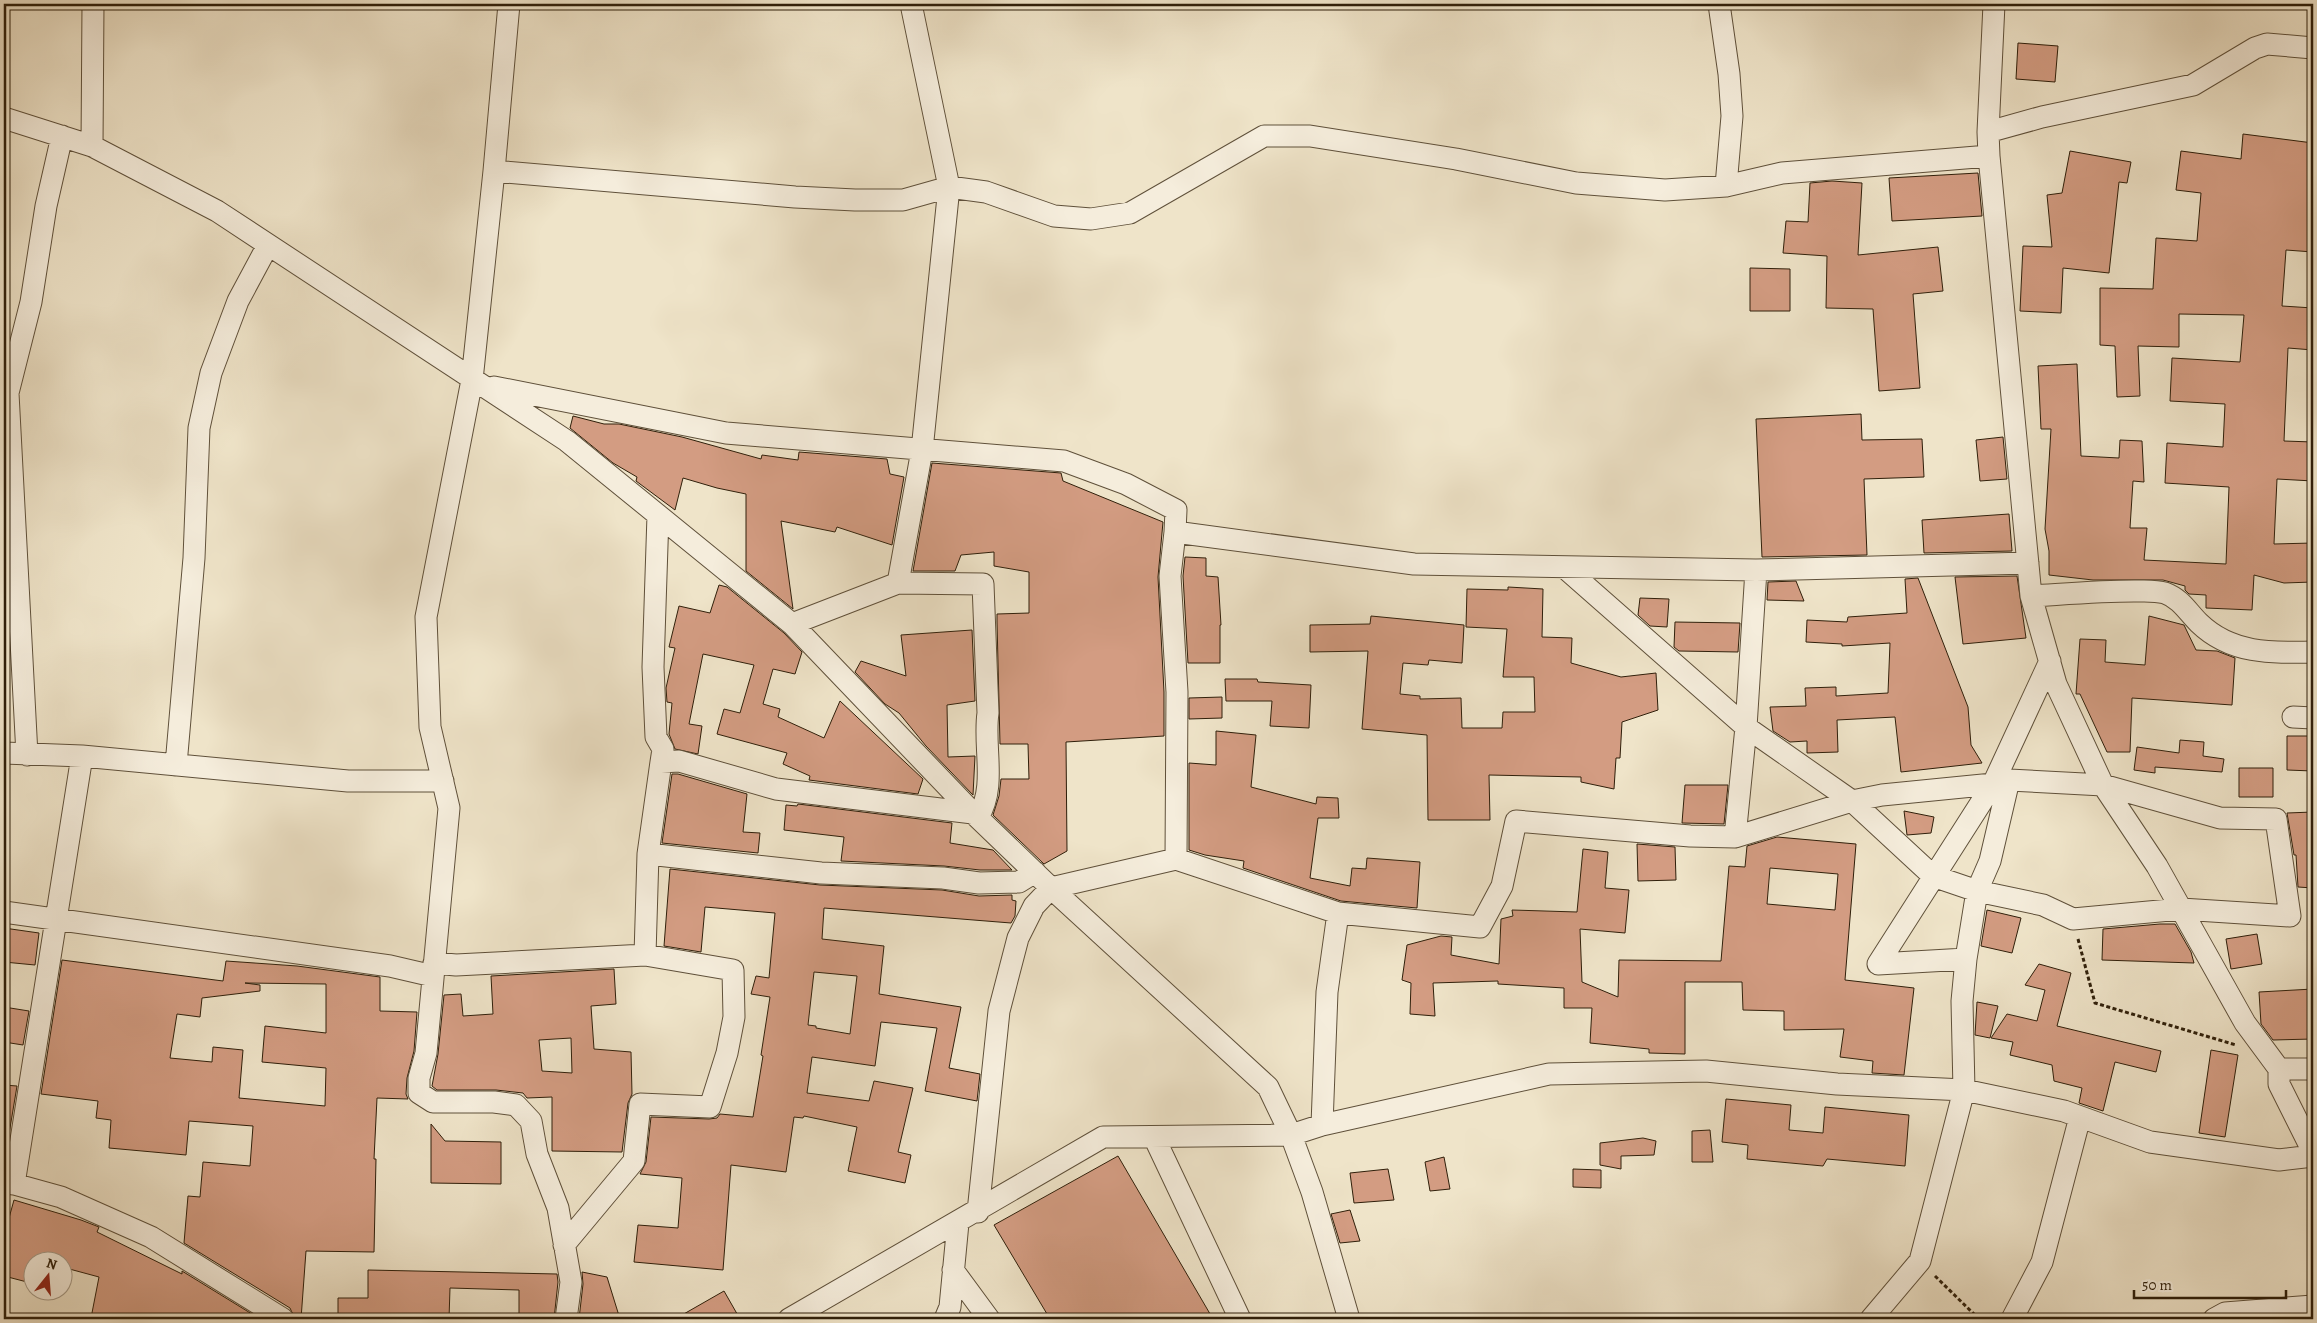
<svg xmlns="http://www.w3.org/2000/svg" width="2317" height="1323" viewBox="0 0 2317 1323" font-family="Alegreya,serif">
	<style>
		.building { fill: #d39c82; stroke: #2f1f0a; fill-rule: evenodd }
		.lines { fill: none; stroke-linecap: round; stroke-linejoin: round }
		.street-casing { stroke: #5f503a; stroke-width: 23 }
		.path { stroke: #2f1f0a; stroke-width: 3; stroke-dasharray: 4 2.5; stroke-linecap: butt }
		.street { stroke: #f5eddc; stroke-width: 21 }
	</style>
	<rect width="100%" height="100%" fill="#efe4c9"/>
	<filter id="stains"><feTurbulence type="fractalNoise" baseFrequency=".004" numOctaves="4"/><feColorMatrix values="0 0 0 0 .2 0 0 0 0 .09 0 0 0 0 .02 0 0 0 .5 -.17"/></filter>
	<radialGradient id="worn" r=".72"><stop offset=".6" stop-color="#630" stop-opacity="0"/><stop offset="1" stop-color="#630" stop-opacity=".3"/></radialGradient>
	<path class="building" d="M 2018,43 L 2058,46 L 2055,82 L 2016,79 Z
		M 2243,134 L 2313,143 L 2313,252 L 2286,250 L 2282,306 L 2313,308 L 2313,350 L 2288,348 L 2284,441 L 2313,442 L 2313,481 L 2277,479 L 2274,544 L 2313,543 L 2313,582 L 2284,583 L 2254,575 L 2252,610 L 2206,608 L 2206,595 L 2189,594 L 2185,590 L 2185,586 L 2163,580 L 2093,580 L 2049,575 L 2049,551 L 2045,529 L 2051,429 L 2041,429 L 2038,366 L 2077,364 L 2081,456 L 2119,458 L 2120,440 L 2142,441 L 2144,482 L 2133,481 L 2130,528 L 2147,528 L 2144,560 L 2226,564 L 2229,487 L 2165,483 L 2167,443 L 2223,447 L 2225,404 L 2170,401 L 2172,358 L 2240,362 L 2244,315 L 2179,314 L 2179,347 L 2138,346 L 2140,396 L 2117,397 L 2115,346 L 2100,345 L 2100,288 L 2153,289 L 2156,238 L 2197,241 L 2201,193 L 2176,190 L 2181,151 L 2241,159 Z
		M 2070,151 L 2131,162 L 2127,183 L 2119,182 L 2109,273 L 2063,268 L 2061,313 L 2020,311 L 2023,246 L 2052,247 L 2047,195 L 2062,193 Z
		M 1978,173 L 1982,216 L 1892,221 L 1889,178 Z
		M 1832,181 L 1862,183 L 1858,255 L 1938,247 L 1943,291 L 1913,294 L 1920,388 L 1879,391 L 1873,309 L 1826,308 L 1827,256 L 1783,253 L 1786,221 L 1808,222 L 1810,183 Z
		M 1750,268 L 1790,269 L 1790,311 L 1750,311 Z
		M 1861,414 L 1862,440 L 1922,439 L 1924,477 L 1864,479 L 1867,555 L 1762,557 L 1756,419 Z
		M 573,416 L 604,424 L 619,424 L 682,437 L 761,459 L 762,455 L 798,460 L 799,452 L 887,459 L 890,474 L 904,477 L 892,545 L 837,527 L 835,532 L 781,521 L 793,609 L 746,571 L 746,494 L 717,488 L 683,478 L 675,510 L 636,481 L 637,477 L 613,463 L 570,428 Z
		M 2003,437 L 2007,479 L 1980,481 L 1976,440 Z
		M 932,463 L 1061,473 L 1063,481 L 1163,522 L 1158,577 L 1164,692 L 1164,736 L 1066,742 L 1067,851 L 1044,864 L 993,815 L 999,796 L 1001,779 L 1029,779 L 1028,744 L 1000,744 L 997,622 L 997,614 L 1029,613 L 1029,572 L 994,566 L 994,552 L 961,555 L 955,571 L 913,571 Z
		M 2009,514 L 2012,551 L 1924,553 L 1922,520 Z
		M 1185,557 L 1206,558 L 1206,576 L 1218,577 L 1221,625 L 1220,625 L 1220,663 L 1188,663 L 1183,576 Z
		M 2017,576 L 2026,638 L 1963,644 L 1955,577 Z
		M 1918,578 L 1968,707 L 1971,745 L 1982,763 L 1901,772 L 1895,717 L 1837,720 L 1838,752 L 1807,753 L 1807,741 L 1790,742 L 1773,731 L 1770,707 L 1806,706 L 1805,688 L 1836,687 L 1836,696 L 1888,693 L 1890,643 L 1842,646 L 1842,644 L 1806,642 L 1807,620 L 1847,622 L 1848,617 L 1907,613 L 1905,579 Z
		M 1796,581 L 1804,601 L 1767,600 L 1768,582 Z
		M 719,585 L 727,587 L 784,633 L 802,652 L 795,674 L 773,669 L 763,704 L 780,709 L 778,717 L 824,738 L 840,701 L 923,779 L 918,794 L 809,780 L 810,776 L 783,764 L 787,753 L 717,734 L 724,709 L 740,713 L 754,665 L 703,654 L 689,724 L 702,726 L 698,754 L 675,749 L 669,734 L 672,703 L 667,702 L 666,688 L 675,648 L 669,647 L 679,606 L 710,613 Z
		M 1508,587 L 1543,589 L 1542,637 L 1572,638 L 1571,663 L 1621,677 L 1656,673 L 1658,710 L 1622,722 L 1620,758 L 1616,758 L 1614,789 L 1581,782 L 1581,777 L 1489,775 L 1490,820 L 1428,820 L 1427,735 L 1362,729 L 1368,651 L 1310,652 L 1310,625 L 1370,624 L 1371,616 L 1464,625 L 1462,663 L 1429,660 L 1428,665 L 1403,663 L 1400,694 L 1420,696 L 1420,699 L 1461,698 L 1462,728 L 1502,728 L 1503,712 L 1535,712 L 1534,677 L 1503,677 L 1507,629 L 1466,627 L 1467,589 L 1508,590 Z
		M 1640,598 L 1669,599 L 1667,627 L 1650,626 L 1638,615 Z
		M 2149,616 L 2184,625 L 2196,650 L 2217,651 L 2235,658 L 2232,705 L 2132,698 L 2130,752 L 2107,752 L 2080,694 L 2076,694 L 2080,639 L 2106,640 L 2105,662 L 2145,665 Z
		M 1675,622 L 1740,623 L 1738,652 L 1679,651 L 1674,647 Z
		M 972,630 L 975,701 L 947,705 L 948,757 L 975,756 L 973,795 L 926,746 L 899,713 L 885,704 L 855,672 L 861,661 L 906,676 L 901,635 Z
		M 1225,679 L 1257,679 L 1258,682 L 1311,685 L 1309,728 L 1270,726 L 1272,701 L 1226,701 Z
		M 1222,697 L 1222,718 L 1189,719 L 1189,698 Z
		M 1216,731 L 1256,735 L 1251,787 L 1316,804 L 1317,797 L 1338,798 L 1339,818 L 1318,818 L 1310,878 L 1350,886 L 1352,868 L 1366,869 L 1367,858 L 1420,862 L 1417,908 L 1341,901 L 1243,868 L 1244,861 L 1205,855 L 1189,850 L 1189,763 L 1216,765 Z
		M 2287,736 L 2313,736 L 2313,771 L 2287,770 Z
		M 2180,740 L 2204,742 L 2203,756 L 2224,759 L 2222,772 L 2155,767 L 2155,773 L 2134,770 L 2137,747 L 2179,753 Z
		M 2239,768 L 2273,768 L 2273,797 L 2239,797 Z
		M 672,774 L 678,774 L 747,794 L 743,832 L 760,833 L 758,853 L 662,843 Z
		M 1685,785 L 1728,785 L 1724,824 L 1682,823 Z
		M 798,804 L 952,823 L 950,843 L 993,850 L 1012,870 L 980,870 L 944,866 L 841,861 L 844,837 L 784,830 L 786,805 L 797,806 Z
		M 1904,811 L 1934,817 L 1931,833 L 1907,835 Z
		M 2313,812 L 2313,888 L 2298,887 L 2296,855 L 2294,855 L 2287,813 Z
		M 1777,837 L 1856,844 L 1845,980 L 1914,988 L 1904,1075 L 1872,1073 L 1873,1061 L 1840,1057 L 1844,1029 L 1784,1030 L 1784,1011 L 1743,1010 L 1742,982 L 1685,982 L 1685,1054 L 1649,1053 L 1649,1049 L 1590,1043 L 1592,1008 L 1564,1008 L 1564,988 L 1498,984 L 1498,981 L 1433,983 L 1435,1016 L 1410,1014 L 1411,983 L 1402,980 L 1407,945 L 1441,936 L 1452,937 L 1451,955 L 1499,964 L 1501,919 L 1513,916 L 1512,910 L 1577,912 L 1583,849 L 1608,852 L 1605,888 L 1629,890 L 1625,933 L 1580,929 L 1582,982 L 1618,997 L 1619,960 L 1721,961 L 1729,866 L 1745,867 L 1747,846 ZM 1770,868 L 1838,874 L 1835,910 L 1767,904 Z
		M 1637,844 L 1675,847 L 1676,880 L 1638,881 Z
		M 670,869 L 820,885 L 942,890 L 979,896 L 1012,895 L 1012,900 L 1016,901 L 1015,916 L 1011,923 L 824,908 L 822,939 L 884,946 L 879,994 L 961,1007 L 949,1068 L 980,1074 L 977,1101 L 925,1091 L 937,1028 L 881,1022 L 875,1066 L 812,1057 L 807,1093 L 869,1101 L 874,1081 L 913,1088 L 898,1152 L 911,1155 L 905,1183 L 848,1171 L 857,1127 L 804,1116 L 803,1118 L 794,1117 L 786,1172 L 731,1165 L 723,1270 L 634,1262 L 638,1225 L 678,1228 L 682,1178 L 640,1174 L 646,1162 L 651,1117 L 709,1119 L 717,1118 L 720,1114 L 753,1117 L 763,1056 L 761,1055 L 770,997 L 751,994 L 756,976 L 769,978 L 775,913 L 705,907 L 701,952 L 664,946 ZM 814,972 L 857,976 L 850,1034 L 816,1028 L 816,1026 L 808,1025 Z
		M 1987,910 L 2021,918 L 2012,953 L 1981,946 Z
		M 2160,924 L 2175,924 L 2191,952 L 2194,963 L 2102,960 L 2103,929 Z
		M 4,928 L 39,933 L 35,965 L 4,962 Z
		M 2257,934 L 2262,964 L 2231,969 L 2226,939 Z
		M 62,960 L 223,981 L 226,961 L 297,966 L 380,977 L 380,1011 L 417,1012 L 414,1051 L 407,1078 L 406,1094 L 408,1099 L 377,1098 L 374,1159 L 376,1159 L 374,1252 L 306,1251 L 301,1319 L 295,1319 L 290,1308 L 184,1243 L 188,1196 L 200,1197 L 203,1162 L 250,1166 L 253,1126 L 189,1121 L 186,1155 L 109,1148 L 111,1120 L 96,1118 L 98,1101 L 41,1094 ZM 245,983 L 326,984 L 326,1033 L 265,1026 L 262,1062 L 326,1068 L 325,1106 L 239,1098 L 243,1050 L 213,1047 L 212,1062 L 170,1058 L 177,1014 L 200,1017 L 202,998 L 260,991 L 260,985 Z
		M 2039,964 L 2071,973 L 2057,1026 L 2161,1051 L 2156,1072 L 2115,1062 L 2103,1111 L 2079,1103 L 2082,1088 L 2054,1081 L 2052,1065 L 2010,1055 L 2013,1042 L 1991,1038 L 2007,1014 L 2037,1021 L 2045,990 L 2025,985 Z
		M 614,969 L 616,1004 L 591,1006 L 594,1049 L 631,1052 L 632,1094 L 628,1103 L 622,1152 L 552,1151 L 552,1097 L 527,1098 L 523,1093 L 496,1090 L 437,1090 L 432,1086 L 438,1054 L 444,995 L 461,994 L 463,1016 L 493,1014 L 491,976 ZM 571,1038 L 572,1073 L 542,1071 L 539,1040 Z
		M 2313,989 L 2313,1039 L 2273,1040 L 2261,1024 L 2259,992 Z
		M 1977,1002 L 1998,1006 L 1990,1038 L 1975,1035 Z
		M 4,1007 L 29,1011 L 23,1045 L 4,1042 Z
		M 2211,1050 L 2238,1055 L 2225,1137 L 2199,1133 Z
		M 4,1085 L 17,1086 L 7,1146 L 4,1145 Z
		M 1726,1099 L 1791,1105 L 1789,1130 L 1823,1133 L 1825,1107 L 1909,1115 L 1905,1166 L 1827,1159 L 1823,1166 L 1747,1159 L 1748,1145 L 1722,1142 Z
		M 431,1124 L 445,1141 L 501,1142 L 501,1184 L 431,1183 Z
		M 1710,1130 L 1713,1162 L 1692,1162 L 1692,1131 Z
		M 1643,1138 L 1656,1141 L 1654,1155 L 1621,1156 L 1621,1169 L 1600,1165 L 1600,1143 Z
		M 1118,1156 L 1213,1319 L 1050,1319 L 994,1225 Z
		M 1444,1157 L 1450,1189 L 1430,1191 L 1425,1162 Z
		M 1388,1169 L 1394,1200 L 1354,1203 L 1350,1173 Z
		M 1573,1169 L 1601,1170 L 1601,1188 L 1573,1187 Z
		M 14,1200 L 81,1220 L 99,1227 L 97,1232 L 182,1274 L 182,1271 L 260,1319 L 100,1319 L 91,1318 L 99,1277 L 62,1267 L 62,1260 L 32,1260 L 27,1282 L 4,1276 L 4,1236 Z
		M 1350,1210 L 1360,1241 L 1340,1243 L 1331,1214 Z
		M 368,1270 L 557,1274 L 558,1282 L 554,1319 L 519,1319 L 519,1290 L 450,1288 L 449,1319 L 338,1319 L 338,1298 L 368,1298 Z
		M 582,1272 L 607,1277 L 620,1319 L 579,1319 L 583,1284 Z
		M 724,1291 L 740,1319 L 675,1319 Z"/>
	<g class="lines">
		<defs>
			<path id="street" d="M 509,4 L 494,171 L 472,380 L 426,617 L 430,727 L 449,808 L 426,1053 L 419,1078 L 419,1093 L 433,1102 L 494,1102 L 516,1105 L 531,1121 L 537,1154 L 558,1208 L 571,1282 L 566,1319
				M 1719,4 L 1729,74 L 1732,116 L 1726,186
				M 1994,4 L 1988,132 L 1989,156 L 2031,596 L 2056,684 L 2103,785 L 2157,866 L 2245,1023 L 2279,1069 L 2279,1084 L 2313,1152
				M 4,118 L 92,146 L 217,211 L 567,441 L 792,624 L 973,813 L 1051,888 L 1268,1087 L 1291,1135 L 1312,1192 L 1349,1319
				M 1988,132 L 2042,117 L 2193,85 L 2255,48 L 2267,44 L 2313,48
				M 92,146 L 93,4
				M 494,171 L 795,197 L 855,200 L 903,200 L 949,187 L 986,192 L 1054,216 L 1091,219 L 1130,213 L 1264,136 L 1310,136 L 1456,159 L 1576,183 L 1665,190 L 1726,186 L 1782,173 L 1989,156
				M 494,387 L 726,433 L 1064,461 L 1126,484 L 1176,510 L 1175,532 L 1414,564 L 1756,570 L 2028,563
				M 4,392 L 8,393 L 27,755
				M 8,393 L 31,302 L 46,206 L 62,136
				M 658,515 L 653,667 L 656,737 L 663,749 L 661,762 L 679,761 L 776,789 L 973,813
				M 1564,567 L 1746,727 L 1852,801 L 1933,876 L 1977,891 L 2043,905 L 2073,919 L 2181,909 L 2290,916 L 2276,819 L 2220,818 L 2103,785 L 2009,780 L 1993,784 L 1882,795 L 1852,801 L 1735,837
				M 898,583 L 983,584 L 988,713 C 983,746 997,787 978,817
				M 2031,596 C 2065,594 2100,591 2134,591 C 2144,591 2155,590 2165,593 C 2181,599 2187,611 2199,623 C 2231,654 2271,653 2313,652
				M 792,624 L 898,583 L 922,450 L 949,187 L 911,4
				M 2293,717 L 2313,718
				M 4,753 L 82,756 L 348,781 L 443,781
				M 176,765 L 194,558 L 199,428 L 211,373 L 238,301 L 268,245
				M 648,854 L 661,762
				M 1176,859 L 1338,913 L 1480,927 L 1502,886 L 1516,821 L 1690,836 L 1735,837 L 1746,727 L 1756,570
				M 4,912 L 390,966 L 433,976
				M 1966,959 L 1878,964 L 1993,784 L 2050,661
				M 434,963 L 456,965 L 645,955
				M 2279,1069 L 2313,1069
				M 1322,1125 L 1327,992 L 1338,913
				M 1154,1137 L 1240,1319
				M 4,1183 L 14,1184 L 61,1197 L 151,1237 L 283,1319
				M 14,1184 L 82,756
				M 978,1212 L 999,1011 L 1018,938 L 1034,906 L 1051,888 L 1176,859 L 1177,692 L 1170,576 L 1175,532
				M 564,1245 L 634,1161 L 640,1104 L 710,1107 L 727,1053 L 734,1017 L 733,970 L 645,955 L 648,854 L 821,873 L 943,878 L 979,883 L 1019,882 L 1035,872
				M 953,1270 L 989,1319
				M 789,1319 L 1103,1137 L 1291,1135 L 1322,1125 L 1549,1074 L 1706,1071 L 1837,1084 L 1964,1090 L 2064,1111 L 2150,1142 L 2279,1160 L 2313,1156
				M 945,1319 L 950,1307 L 958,1223
				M 1871,1319 L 1920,1261 L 1964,1090 L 1962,1001 L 1966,959 L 1977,891 L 1990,861 L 2009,780
				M 2012,1319 L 2042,1262 L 2080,1117
				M 2214,1319 L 2225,1313 L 2313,1306"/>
		</defs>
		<use href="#street" class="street-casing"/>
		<path class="path" d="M 2078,939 L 2095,1003 L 2236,1045
			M 1935,1276 L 1979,1319"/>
		<use href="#street" class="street"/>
	</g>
	<rect width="2317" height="1323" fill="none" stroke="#efe4c9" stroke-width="20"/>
	<rect x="5" y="5" width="2307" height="1313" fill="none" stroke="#2f1f0a" stroke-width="2.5"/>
	<rect x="10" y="10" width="2297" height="1303" fill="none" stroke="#2f1f0a"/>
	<g transform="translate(48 1276) rotate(17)"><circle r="24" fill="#f5eddc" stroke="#a69b88"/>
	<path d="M0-4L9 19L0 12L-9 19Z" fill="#8f2418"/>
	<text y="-8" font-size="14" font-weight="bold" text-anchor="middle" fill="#2f1f0a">N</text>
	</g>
	<path d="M2134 1290v8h152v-8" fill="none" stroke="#2f1f0a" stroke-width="2.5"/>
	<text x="2142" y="1290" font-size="15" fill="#2f1f0a" stroke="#f5eddc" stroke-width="4" paint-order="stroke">50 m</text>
	<rect width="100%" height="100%" filter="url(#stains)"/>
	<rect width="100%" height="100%" fill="url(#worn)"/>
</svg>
